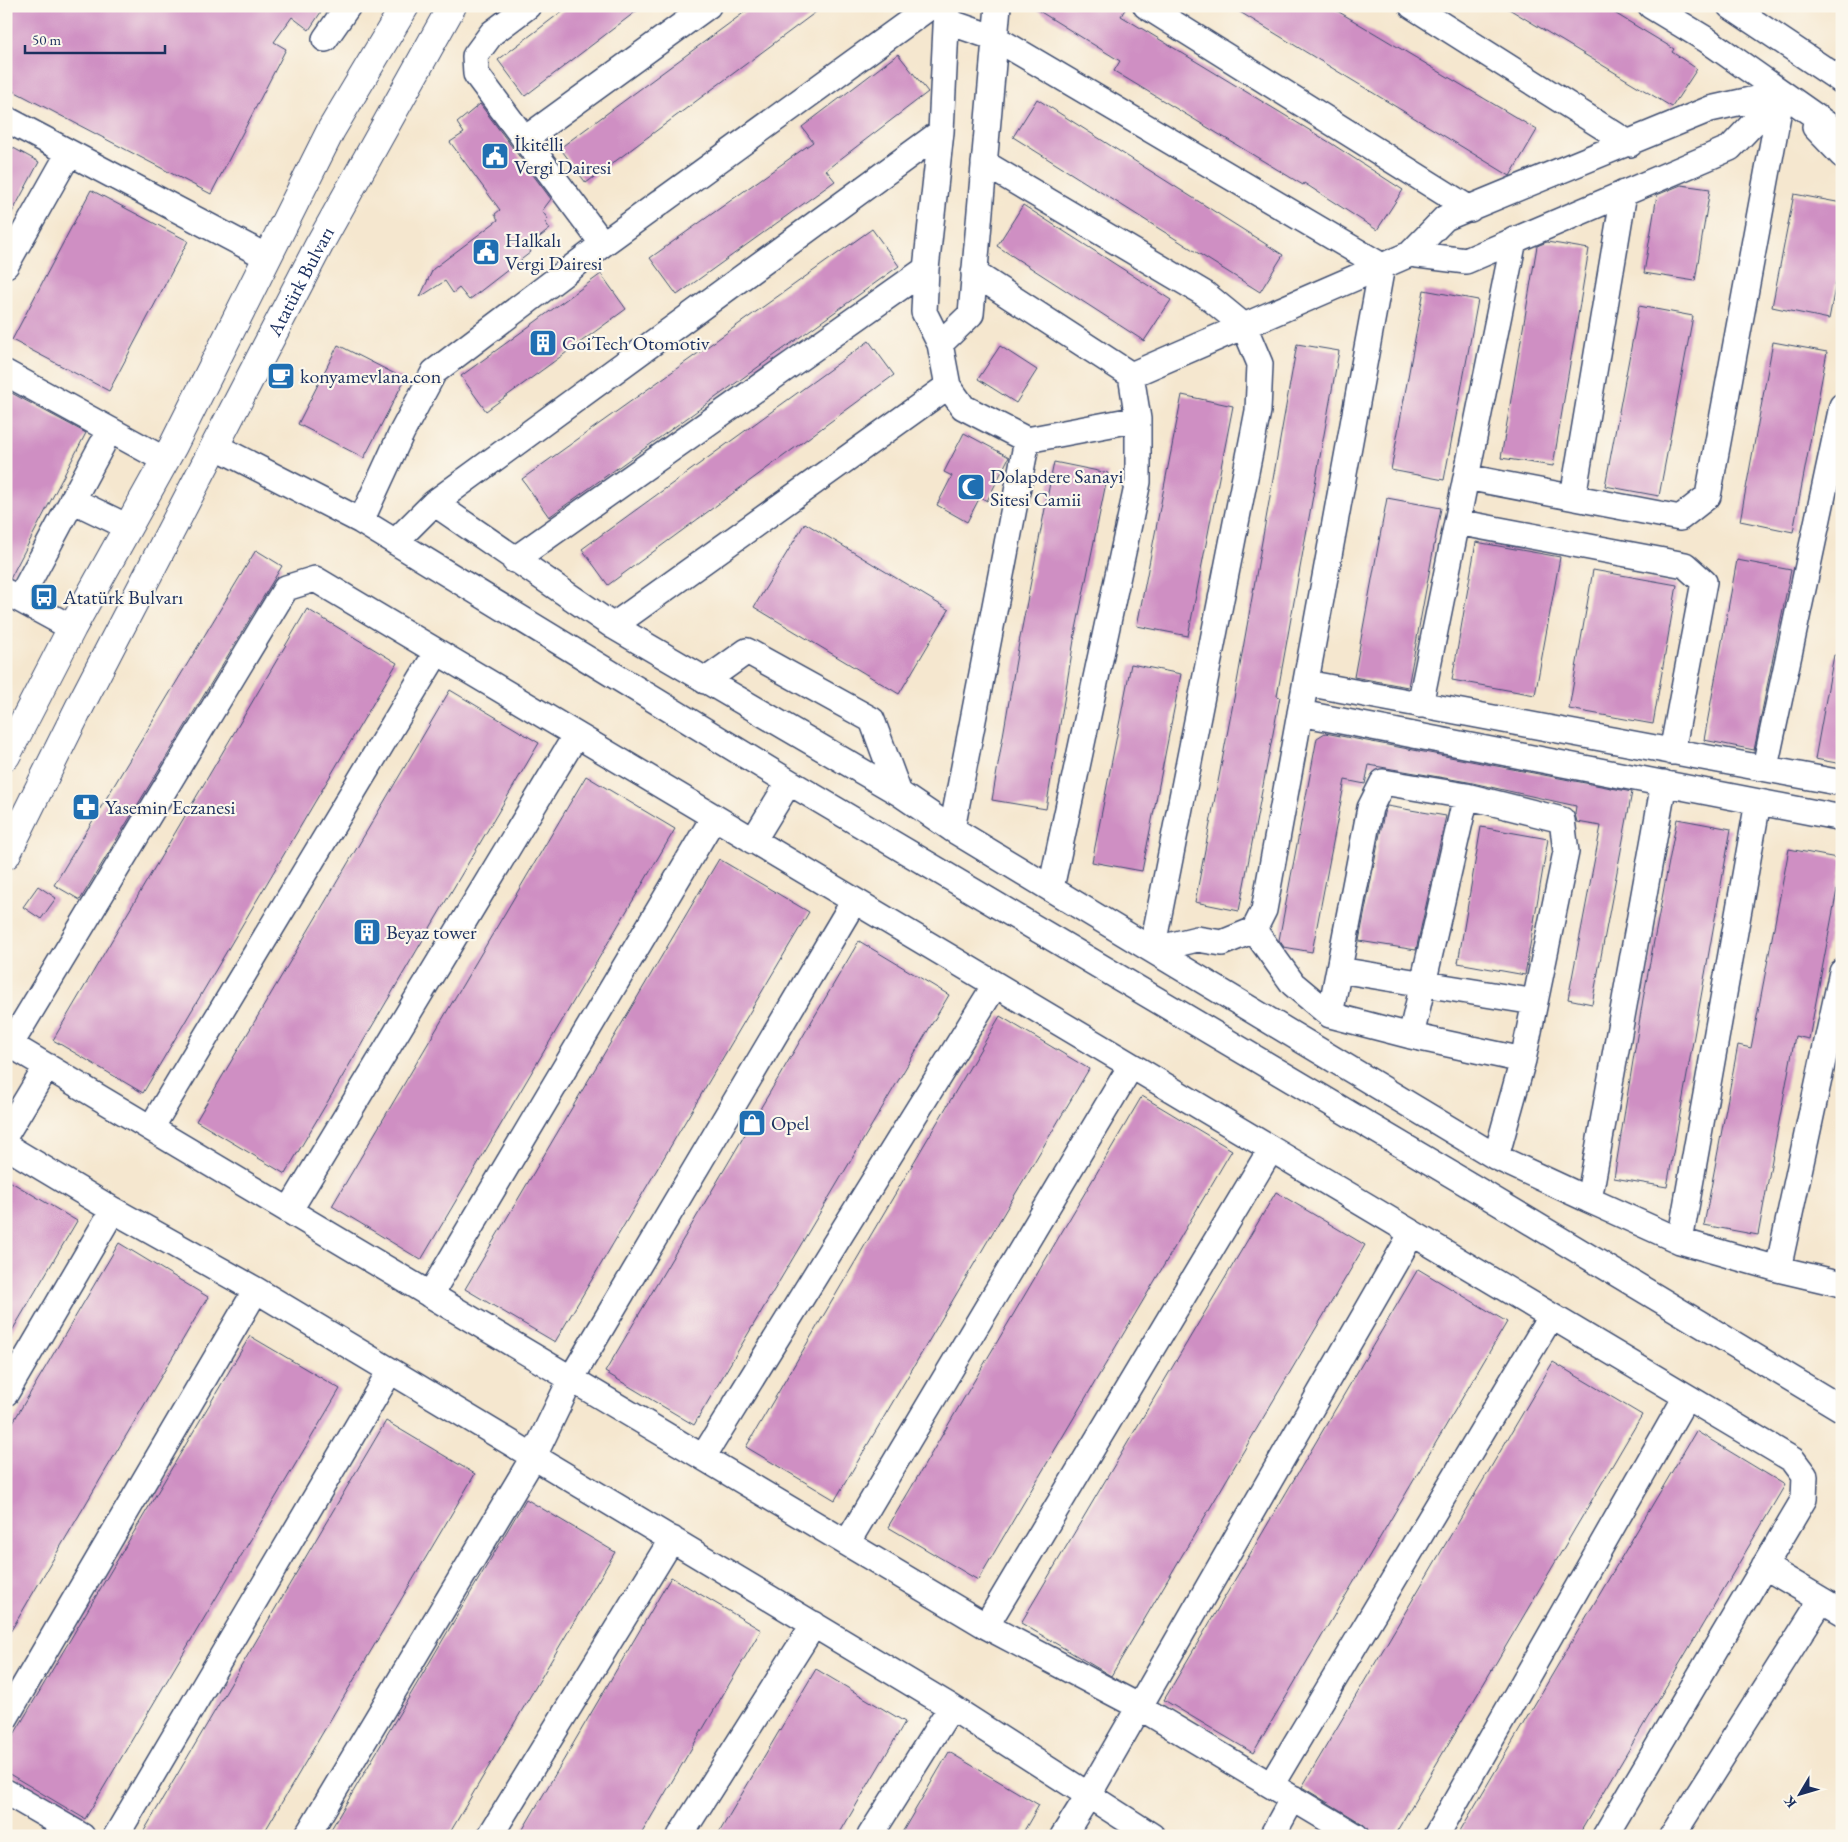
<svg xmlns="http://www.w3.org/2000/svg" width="1848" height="1842" viewBox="0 0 1848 1842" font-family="'EB Garamond',serif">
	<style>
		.building { fill: #cf8fc3 }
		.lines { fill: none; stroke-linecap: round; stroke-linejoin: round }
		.minor-casing { stroke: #3c4b6f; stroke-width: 28 }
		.major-casing { stroke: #3c4b6f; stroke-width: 30 }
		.minor { stroke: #fff; stroke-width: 25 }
		.major { stroke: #fff; stroke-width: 28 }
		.labels { text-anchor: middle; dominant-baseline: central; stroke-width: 4.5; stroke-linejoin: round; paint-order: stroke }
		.poi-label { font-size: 20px; fill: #1b2f5e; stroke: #fbf7ec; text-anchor: start }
		.street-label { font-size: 20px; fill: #1b2f5e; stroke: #fbf7ec }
	</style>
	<rect width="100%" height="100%" fill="#fbf7ec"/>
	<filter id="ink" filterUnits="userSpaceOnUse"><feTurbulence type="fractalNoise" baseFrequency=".02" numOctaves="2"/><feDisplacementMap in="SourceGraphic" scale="10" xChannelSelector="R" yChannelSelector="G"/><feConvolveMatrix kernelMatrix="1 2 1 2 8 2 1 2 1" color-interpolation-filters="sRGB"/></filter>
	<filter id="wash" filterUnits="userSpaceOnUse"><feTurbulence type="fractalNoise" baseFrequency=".0096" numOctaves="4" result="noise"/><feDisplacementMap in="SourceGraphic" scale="20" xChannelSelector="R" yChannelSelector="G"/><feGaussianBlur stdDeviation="1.12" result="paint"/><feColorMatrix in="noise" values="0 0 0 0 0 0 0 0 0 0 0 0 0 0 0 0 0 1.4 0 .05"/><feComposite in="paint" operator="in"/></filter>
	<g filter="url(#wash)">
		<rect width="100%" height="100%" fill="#f5e7cf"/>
		<g id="blocks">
			<path class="building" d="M 6,6 L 325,6 L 309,30 L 292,17 L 274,42 L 286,49 L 211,194 L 6,87 Z
				M 569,6 L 643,6 L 525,96 L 498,60 Z
				M 753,6 L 824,6 L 586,183 L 560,148 Z
				M 1031,6 L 1127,6 L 1121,16 L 1329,142 L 1403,190 L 1377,230 L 1304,183 L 1303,185 L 1114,71 L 1120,61 Z
				M 1230,6 L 1329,6 L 1537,130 L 1510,176 Z
				M 1504,6 L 1603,6 L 1674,49 L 1672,52 L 1697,69 L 1672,107 Z
				M 898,54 L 928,92 L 826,170 L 835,181 L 677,295 L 650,258 L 813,142 L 802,127 Z
				M 1037,99 L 1283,255 L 1260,292 L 1013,137 Z
				M 480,104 L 551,199 L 542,211 L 548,219 L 545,222 L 550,229 L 528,246 L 531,252 L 469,300 L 459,288 L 453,293 L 445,281 L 420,297 L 433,269 L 498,220 L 495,214 L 500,210 L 450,142 L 464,133 L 457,123 Z
				M 6,144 L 39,162 L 6,224 Z
				M 1681,185 L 1710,189 L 1695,281 L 1644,273 L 1657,195 Z
				M 91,190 L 188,241 L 109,391 L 12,340 Z
				M 1794,194 L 1842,203 L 1842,251 L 1829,319 L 1772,307 Z
				M 1023,205 L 1171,300 L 1144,341 L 997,246 Z
				M 872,229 L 899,266 L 549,517 L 522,479 Z
				M 1547,242 L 1589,249 L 1553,466 L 1501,458 L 1537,246 Z
				M 601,274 L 626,309 L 486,411 L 461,376 Z
				M 1424,290 L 1478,300 L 1444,480 L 1391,470 Z
				M 1639,306 L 1693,316 L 1659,496 L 1605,486 Z
				M 869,341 L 894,375 L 608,585 L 582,549 Z
				M 1773,342 L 1827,352 L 1793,532 L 1740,521 Z
				M 1297,344 L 1339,351 L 1277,696 L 1280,697 L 1239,911 L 1195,902 L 1236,688 Z
				M 338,345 L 405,379 L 364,458 L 298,424 Z
				M 1000,346 L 1037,370 L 1016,403 L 978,379 Z
				M 6,390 L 86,433 L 10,579 L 6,578 Z
				M 1182,395 L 1233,406 L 1188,636 L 1137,626 Z
				M 964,433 L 1009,457 L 987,501 L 980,497 L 967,522 L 937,505 L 952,476 L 944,472 Z
				M 1054,462 L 1108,473 L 1075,634 L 1046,809 L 992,800 L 1019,643 Z
				M 1387,498 L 1441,508 L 1408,687 L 1354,677 Z
				M 805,523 L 949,610 L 899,694 L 754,607 Z
				M 1476,542 L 1560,557 L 1535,695 L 1452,680 Z
				M 256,550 L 282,566 L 80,900 L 54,885 Z
				M 1737,560 L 1791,570 L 1754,750 L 1704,740 Z
				M 1593,570 L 1677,585 L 1653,724 L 1569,709 Z
				M 307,609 L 397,663 L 143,1093 L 53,1040 Z
				M 1834,655 L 1842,656 L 1842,764 L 1815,759 Z
				M 1131,664 L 1181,674 L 1142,871 L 1092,862 Z
				M 450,690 L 539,743 L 285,1174 L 196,1121 Z
				M 1325,733 L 1632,792 L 1592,1004 L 1568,999 L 1601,826 L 1577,822 L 1575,814 L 1576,806 L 1468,782 L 1369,765 L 1365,784 L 1345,780 L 1312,952 L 1284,947 L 1279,940 L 1317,738 Z
				M 586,776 L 675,829 L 421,1260 L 332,1206 Z
				M 1387,806 L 1446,816 L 1416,950 L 1359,941 L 1384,813 Z
				M 1677,819 L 1731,829 L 1667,1187 L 1614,1178 L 1643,999 Z
				M 1481,827 L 1548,839 L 1525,975 L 1458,963 Z
				M 1789,849 L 1842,859 L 1842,863 L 1809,1039 L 1795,1036 L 1758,1235 L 1704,1225 L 1738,1045 L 1751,1048 Z
				M 719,859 L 809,912 L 555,1342 L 465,1289 Z
				M 38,886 L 56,898 L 41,919 L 23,907 Z
				M 859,941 L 949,995 L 694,1425 L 605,1372 Z
				M 1000,1016 L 1089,1069 L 835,1500 L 746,1447 Z
				M 1142,1096 L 1232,1150 L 978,1580 L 888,1527 Z
				M 6,1179 L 77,1221 L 6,1341 Z
				M 1276,1192 L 1365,1245 L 1111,1676 L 1021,1623 Z
				M 119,1243 L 208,1297 L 6,1639 L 6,1434 Z
				M 1418,1269 L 1507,1322 L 1253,1753 L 1164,1700 Z
				M 250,1336 L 340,1389 L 85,1819 L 6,1772 L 6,1748 Z
				M 1553,1362 L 1642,1415 L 1394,1836 L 1372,1836 L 1363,1824 L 1302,1787 Z
				M 386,1421 L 475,1474 L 262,1836 L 141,1836 Z
				M 1696,1431 L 1785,1485 L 1578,1836 L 1457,1836 Z
				M 526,1499 L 615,1552 L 448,1836 L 327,1836 Z
				M 671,1577 L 761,1630 L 640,1836 L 519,1836 Z
				M 816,1669 L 905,1722 L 838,1836 L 717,1836 Z
				M 949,1752 L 1039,1805 L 1021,1836 L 900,1836 Z"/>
		</g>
	</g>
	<g filter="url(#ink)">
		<use href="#blocks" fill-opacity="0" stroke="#3c4b6f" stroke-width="1"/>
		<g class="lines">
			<defs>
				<path id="minor" d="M 528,6 L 492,33 L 475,56 L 476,74 L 603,244
					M 947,6 L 941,132 L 926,269 L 924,312 L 940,344 L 948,386 L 963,407 L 1027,440 L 1138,419
					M 1146,6 L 1470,209
					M 1412,6 L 1630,144
					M 1651,6 L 1707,40 L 1842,135
					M 1730,6 L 1842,81
					M 325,39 L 348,6
					M 6,119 L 267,257
					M 1815,127 L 1842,155
					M 525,139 L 708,6
					M 984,163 L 1205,294 L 1244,326 L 1260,364 L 1258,411 L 1152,950 L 1496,1157 L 1589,1200 L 1664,783
					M 1410,254 L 1466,261 L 1730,148 L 1782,93
					M 6,265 L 69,153
					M 974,273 L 1131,375 L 1138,419 L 1138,482 L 1051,888
					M 940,344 L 971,314 L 998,6
					M 6,373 L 165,460
					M 1131,375 L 1410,254 L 1445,218 L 1710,109 L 1782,93
					M 215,446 L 361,521 L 789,782 L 1471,1186 L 1842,1409
					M 1466,477 L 1680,518 L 1708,496 L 1782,93
					M 1573,497 L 1624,193
					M 72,500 L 128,527
					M 434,503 L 613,626 L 899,793 L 952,829 L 1152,950 L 1197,939 L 1222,943 L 1254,930 L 1264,910 L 1382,266 L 995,38 L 946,21
					M 361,521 L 402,432 L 434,372 L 603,244 L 931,6
					M 1457,522 L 1685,565 L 1704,582 L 1672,752
					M 395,542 L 434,503 L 941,132
					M 514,560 L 926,269
					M 25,589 L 102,445
					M 6,592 L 72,628
					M 613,626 L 948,386
					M 705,681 L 747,651 L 872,720 L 899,793
					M 1306,683 L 1842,783
					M 1420,705 L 1514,240
					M 1300,713 L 1842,818
					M 1765,767 L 1842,406
					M 952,829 L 1027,440
					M 753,841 L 789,782
					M 1254,930 L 1293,984 L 1330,1015 L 1411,1036 L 1523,1060 L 1496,1157
					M 1339,970 L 1535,1002
					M 1330,1015 L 1370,808 L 1383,782 L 1466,796 L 1562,820 L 1566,852 L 1523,1060
					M 1411,1036 L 1466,796
					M 6,1042 L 986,1626 L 1138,1706 L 1356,1836
					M 10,1045 L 286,588 L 315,579 L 1793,1460 L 1805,1476 L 1804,1499 L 1605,1836
					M 151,1128 L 437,652
					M 6,1134 L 47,1066
					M 6,1146 L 113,1210 L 256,1290 L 951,1707 L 1152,1836
					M 1589,1200 L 1680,1241 L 1778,1269 L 1842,1284
					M 289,1211 L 576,735
					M 1680,1241 L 1758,802
					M 1778,1269 L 1842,972
					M 430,1295 L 714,817
					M 6,1393 L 113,1210
					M 703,1457 L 995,985
					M 847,1543 L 1131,1066
					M 1764,1566 L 1842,1612
					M 986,1626 L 1271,1149
					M 6,1717 L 256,1290
					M 1271,1785 L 1551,1316
					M 6,1792 L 82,1836
					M 116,1836 L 390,1371
					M 307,1836 L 534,1456 L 571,1379 L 854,901
					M 490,1836 L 672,1539
					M 680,1836 L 814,1624
					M 870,1836 L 951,1707
					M 1063,1836 L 1088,1796 L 1412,1233
					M 1272,1836 L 1293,1798
					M 1436,1836 L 1686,1397
					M 1672,1836 L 1821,1601"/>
				<g id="major">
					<path d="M 6,756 L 72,628 L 173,446 L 331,130 L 405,6"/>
					<path id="s1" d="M 6,855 L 80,706 L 319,245 L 452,6"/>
				</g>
			</defs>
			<use href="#minor" class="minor-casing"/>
			<use href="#major" class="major-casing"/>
			<use href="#minor" class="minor"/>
			<use href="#major" class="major"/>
		</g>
	</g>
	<defs>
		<symbol id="civic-square" viewBox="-11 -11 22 22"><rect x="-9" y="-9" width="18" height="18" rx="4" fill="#1f6fb2" stroke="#fbf7ec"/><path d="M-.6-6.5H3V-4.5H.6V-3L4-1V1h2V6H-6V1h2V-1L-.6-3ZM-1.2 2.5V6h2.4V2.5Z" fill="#fff"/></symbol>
		<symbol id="building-square" viewBox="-11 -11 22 22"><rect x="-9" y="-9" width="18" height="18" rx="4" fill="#1f6fb2" stroke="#fbf7ec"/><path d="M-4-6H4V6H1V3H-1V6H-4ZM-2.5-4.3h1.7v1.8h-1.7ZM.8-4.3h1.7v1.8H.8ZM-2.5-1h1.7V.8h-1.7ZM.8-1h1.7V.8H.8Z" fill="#fff"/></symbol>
		<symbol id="cafe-square" viewBox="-11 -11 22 22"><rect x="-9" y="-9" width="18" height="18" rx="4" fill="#1f6fb2" stroke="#fbf7ec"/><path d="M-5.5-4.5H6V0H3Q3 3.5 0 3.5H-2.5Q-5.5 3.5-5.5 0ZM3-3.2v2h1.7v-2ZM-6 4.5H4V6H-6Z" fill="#fff"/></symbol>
		<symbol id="mosque-square" viewBox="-11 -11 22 22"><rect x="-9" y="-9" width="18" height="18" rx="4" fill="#1f6fb2" stroke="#fbf7ec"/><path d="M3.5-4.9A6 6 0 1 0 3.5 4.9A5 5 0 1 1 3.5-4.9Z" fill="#fff"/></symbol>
		<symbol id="bus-square" viewBox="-11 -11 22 22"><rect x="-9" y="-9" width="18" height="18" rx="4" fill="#1f6fb2" stroke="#fbf7ec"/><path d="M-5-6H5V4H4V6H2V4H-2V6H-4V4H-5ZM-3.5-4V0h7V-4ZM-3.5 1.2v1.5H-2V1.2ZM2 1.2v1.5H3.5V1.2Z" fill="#fff"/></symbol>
		<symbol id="pharmacy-square" viewBox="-11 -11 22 22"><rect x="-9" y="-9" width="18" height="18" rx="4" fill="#1f6fb2" stroke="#fbf7ec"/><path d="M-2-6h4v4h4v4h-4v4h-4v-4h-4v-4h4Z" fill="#fff"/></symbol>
		<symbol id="shop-square" viewBox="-11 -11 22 22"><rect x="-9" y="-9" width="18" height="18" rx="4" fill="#1f6fb2" stroke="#fbf7ec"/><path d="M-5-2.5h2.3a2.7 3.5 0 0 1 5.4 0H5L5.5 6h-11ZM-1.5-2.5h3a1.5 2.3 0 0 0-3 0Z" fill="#fff"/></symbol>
	</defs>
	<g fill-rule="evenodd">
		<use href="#civic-square" x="479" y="140" width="32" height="32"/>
		<use href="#civic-square" x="470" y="236" width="32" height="32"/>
		<use href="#building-square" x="527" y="327" width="32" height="32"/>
		<use href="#cafe-square" x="265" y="360" width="32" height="32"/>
		<use href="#mosque-square" x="955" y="471" width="32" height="32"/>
		<use href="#bus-square" x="28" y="581" width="32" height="32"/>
		<use href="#pharmacy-square" x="70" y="791" width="32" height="32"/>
		<use href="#building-square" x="351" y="916" width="32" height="32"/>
		<use href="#shop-square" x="736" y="1107" width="32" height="32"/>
	</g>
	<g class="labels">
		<g class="poi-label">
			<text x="514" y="144">İkitelli<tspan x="514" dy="23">Vergi Dairesi</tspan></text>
			<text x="505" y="240">Halkalı<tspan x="505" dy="23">Vergi Dairesi</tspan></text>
			<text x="562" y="343">GoiTech Otomotiv</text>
			<text x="300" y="376">konyamevlana.con</text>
			<text x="990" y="476">Dolapdere Sanayi<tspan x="990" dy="23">Sitesi Camii</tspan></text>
			<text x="63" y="597">Atatürk Bulvarı</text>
			<text x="105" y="807">Yasemin Eczanesi</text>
			<text x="386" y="932">Beyaz tower</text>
			<text x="771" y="1123">Opel</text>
		</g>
		<g class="street-label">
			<text stroke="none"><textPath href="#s1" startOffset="645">Atatürk Bulvarı</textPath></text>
		</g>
	</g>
	<rect width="1848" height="1842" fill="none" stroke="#fbf7ec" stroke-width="25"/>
	<g transform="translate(1800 1794) rotate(232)" stroke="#fbf7ec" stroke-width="4" paint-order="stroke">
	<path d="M0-4L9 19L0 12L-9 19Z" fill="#1b2f5e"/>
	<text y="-8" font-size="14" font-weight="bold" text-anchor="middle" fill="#1b2f5e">K</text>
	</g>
	<path d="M25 45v8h140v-8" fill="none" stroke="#1b2f5e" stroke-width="2.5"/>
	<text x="32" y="45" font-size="15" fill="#1b2f5e" stroke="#fbf7ec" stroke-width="4" paint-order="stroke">50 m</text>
</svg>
